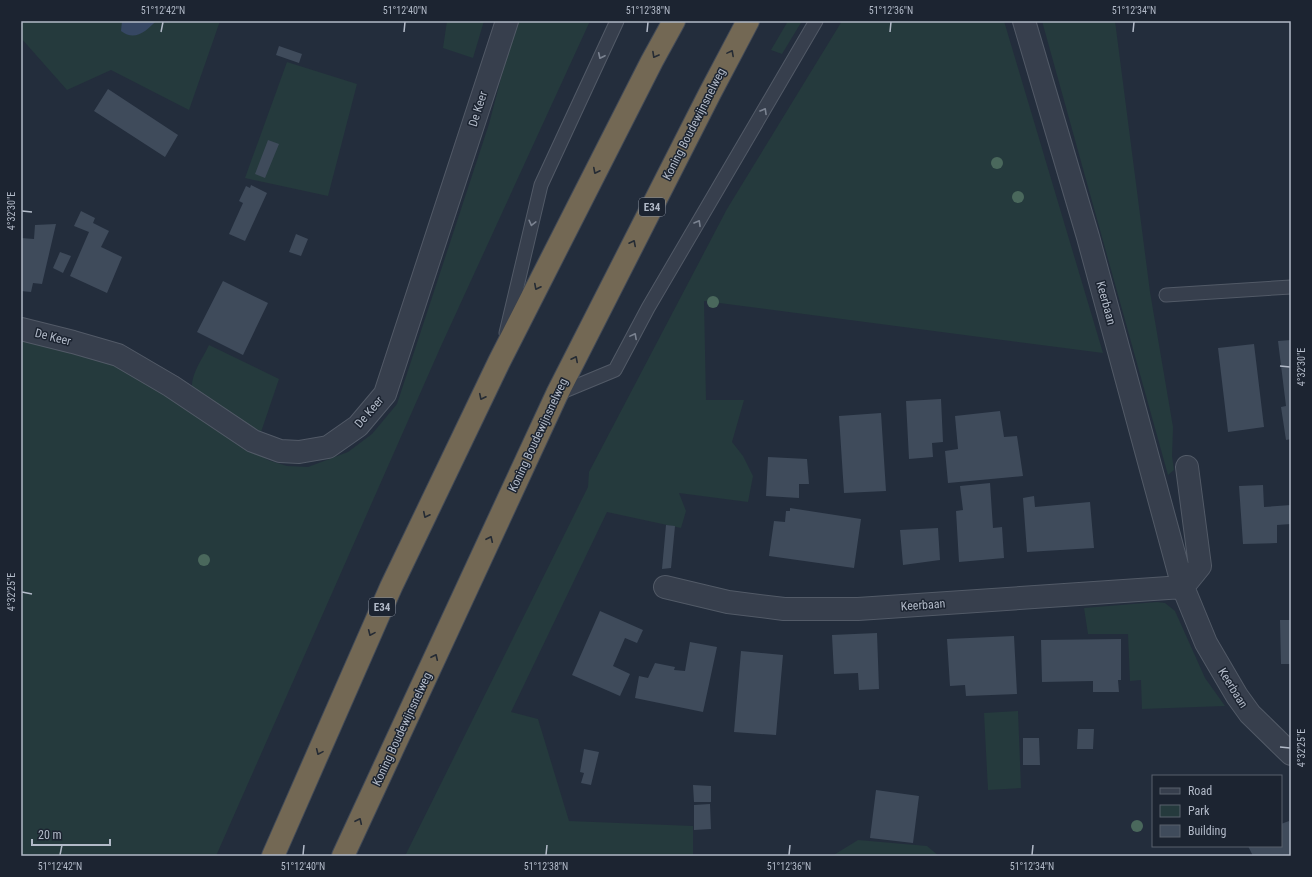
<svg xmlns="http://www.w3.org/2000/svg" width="1312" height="877" viewBox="0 0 1312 877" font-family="'Roboto Condensed',sans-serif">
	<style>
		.green { fill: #253a3d }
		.water { fill: #364763 }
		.building { fill: #3f4b5b }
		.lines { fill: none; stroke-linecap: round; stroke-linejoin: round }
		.service-casing { stroke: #525a67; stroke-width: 15 }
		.minor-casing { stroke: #525a67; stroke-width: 24 }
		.motorway-casing { stroke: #424a57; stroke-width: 24 }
		.service { stroke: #373f4d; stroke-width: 13 }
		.minor { stroke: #373f4d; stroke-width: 22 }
		.motorway { stroke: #736854; stroke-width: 22 }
		.tree { fill: #4a685c }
		.oneway { stroke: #252b34 }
		.oneway2 { stroke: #7b8391 }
		.ticks { fill: none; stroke: #b2bac8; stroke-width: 1.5 }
		.labels { text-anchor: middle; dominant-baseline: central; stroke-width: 3; stroke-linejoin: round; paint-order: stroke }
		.shield { fill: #1c2431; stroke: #858d9b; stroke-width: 1 }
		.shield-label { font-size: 11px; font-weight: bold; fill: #b2bac8 }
		.street-label { font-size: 12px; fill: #b2bac8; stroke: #1c2431 }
		.neatline { fill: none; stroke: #b2bac8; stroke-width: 1.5 }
		.ticks-label { font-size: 10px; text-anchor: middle; fill: #b2bac8 }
	</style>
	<rect width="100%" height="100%" fill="#232d3c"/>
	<path class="green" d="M 21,21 L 220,21 L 189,110 L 111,70 L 67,90 L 21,38 Z
		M 447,21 L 484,21 L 473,58 L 443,48 Z
		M 519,21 L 590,21 L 441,346 L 216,856 L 21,856 L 21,341 L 92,357 L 126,371 L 268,460 L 287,466 L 308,467 L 348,452 L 372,434 L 397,404 L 489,124 L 506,59 Z
		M 788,21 L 802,21 L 782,54 L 771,50 Z
		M 842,21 L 1004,21 L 1103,353 L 704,301 L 706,400 L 744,400 L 732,442 L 743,456 L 753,476 L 748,502 L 679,493 L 686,511 L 681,528 L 607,512 L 511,712 L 538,719 L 569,821 L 693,826 L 693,856 L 405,856 L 588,487 L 589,472 L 727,209 Z
		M 1042,21 L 1115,21 L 1150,292 L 1173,427 L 1172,456 L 1174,470 L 1168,475 Z
		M 287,62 L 357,84 L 328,196 L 245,178 Z
		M 209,345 L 279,379 L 261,432 L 192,390 C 190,375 203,358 209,345 Z
		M 1157,602 L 1165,603 L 1175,611 L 1205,678 L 1225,706 L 1142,709 L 1141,680 L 1130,681 L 1128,634 L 1088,634 L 1084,608 Z
		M 1018,711 L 1021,788 L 988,790 L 984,713 Z
		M 858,840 L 927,846 L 939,856 L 832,856 Z"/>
	<path class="water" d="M 122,21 L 156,21 C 146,31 135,42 121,31 Z"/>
	<path class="building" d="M 279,46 L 302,54 L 299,63 L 276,55 Z
		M 108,89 L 178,135 L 165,157 L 94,111 Z
		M 268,140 L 279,144 L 265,178 L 255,174 Z
		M 251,185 L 267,193 L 245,241 L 229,234 L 243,203 L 239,201 L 246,186 L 250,188 Z
		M 81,211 L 95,218 L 93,223 L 109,231 L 101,247 L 122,257 L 107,293 L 70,276 L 89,232 L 74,226 Z
		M 56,224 L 42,284 L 33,283 L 31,292 L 21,291 L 21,238 L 34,239 L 35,225 Z
		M 296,234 L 308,239 L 301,256 L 289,252 Z
		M 60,252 L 71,256 L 63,273 L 53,268 Z
		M 223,281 L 268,303 L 243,355 L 197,332 Z
		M 1291,340 L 1291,439 L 1286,440 L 1281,407 L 1286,406 L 1278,341 Z
		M 1254,344 L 1264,427 L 1228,432 L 1218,348 Z
		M 941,399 L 943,442 L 932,443 L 933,457 L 909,459 L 906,401 Z
		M 1000,411 L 1004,437 L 1017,436 L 1023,476 L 948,483 L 945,451 L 958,449 L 955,416 Z
		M 881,413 L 886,491 L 844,493 L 839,416 Z
		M 768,457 L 807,459 L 809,484 L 799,484 L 799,498 L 766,496 Z
		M 990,483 L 993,528 L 1002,527 L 1004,558 L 959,562 L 956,511 L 963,510 L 960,486 Z
		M 1263,485 L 1264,507 L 1291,505 L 1291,524 L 1277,525 L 1277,543 L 1243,544 L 1239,486 Z
		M 1034,496 L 1035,507 L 1090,502 L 1094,548 L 1027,552 L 1023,498 Z
		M 790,508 L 861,519 L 854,568 L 769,556 L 774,521 L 785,522 L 786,511 L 790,511 Z
		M 666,525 L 675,526 L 671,568 L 662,569 Z
		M 938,528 L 940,560 L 903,565 L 900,530 Z
		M 600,611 L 643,630 L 637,643 L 625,638 L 613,666 L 630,674 L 620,696 L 572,675 Z
		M 1280,620 L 1291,620 L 1291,664 L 1281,664 Z
		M 877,633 L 879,689 L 859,690 L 858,673 L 834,674 L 832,635 Z
		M 1014,636 L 1017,694 L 966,696 L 965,685 L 950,686 L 947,639 Z
		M 1121,639 L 1121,680 L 1118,680 L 1119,692 L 1093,692 L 1093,681 L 1042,682 L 1041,640 Z
		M 690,642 L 717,647 L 703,712 L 635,698 L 639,676 L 648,678 L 655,663 L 675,667 L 674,670 L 685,671 Z
		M 741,651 L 783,655 L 776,735 L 734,732 Z
		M 1078,729 L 1094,729 L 1093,749 L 1077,749 Z
		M 1023,738 L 1039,738 L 1040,765 L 1023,765 Z
		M 584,749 L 599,752 L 591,785 L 581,783 L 584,773 L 580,772 Z
		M 693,785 L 711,786 L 711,802 L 694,802 Z
		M 876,790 L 919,796 L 913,843 L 870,838 Z
		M 710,804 L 711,829 L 694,830 L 694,805 Z
		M 1289,821 L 1291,827 L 1291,856 L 1253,856 L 1248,846 L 1281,846 L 1281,824 Z"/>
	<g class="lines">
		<defs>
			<path id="service" d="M 1166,295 L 1291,287
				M 506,333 L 541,185 L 617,21
				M 557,394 L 615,370 L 648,308 L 816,21"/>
			<path id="minor" d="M 1024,21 L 1088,237 L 1183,587 L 1206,643 L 1237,696 L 1250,714 L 1291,754
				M 21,329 L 73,342 L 118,355 L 171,386 L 253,441 L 280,451 L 299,452 L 328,447 L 358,426 L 385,394 L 507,21
				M 665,587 L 728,602 L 784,609 L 858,609 L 1183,587
				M 1183,587 L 1200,566 L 1187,467"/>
			<path id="motorway" d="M 273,856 L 391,587 L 499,362 L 652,61 L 674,21
				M 343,856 L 557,394 L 710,93 L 748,21"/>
		</defs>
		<use href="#service" class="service-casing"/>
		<use href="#minor" class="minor-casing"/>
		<use href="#motorway" class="motorway-casing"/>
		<use href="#service" class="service"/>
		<use href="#minor" class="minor"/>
		<use href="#motorway" class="motorway"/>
	</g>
	<g class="tree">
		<circle cx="997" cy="163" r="6"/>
		<circle cx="1018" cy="197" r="6"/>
		<circle cx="713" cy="302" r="6"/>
		<circle cx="204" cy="560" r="6"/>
		<circle cx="1137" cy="826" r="6"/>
	</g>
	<defs><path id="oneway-chevron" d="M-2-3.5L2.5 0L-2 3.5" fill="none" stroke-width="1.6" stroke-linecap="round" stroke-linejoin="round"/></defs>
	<g class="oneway">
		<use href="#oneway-chevron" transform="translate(731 53) rotate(-62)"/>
		<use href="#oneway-chevron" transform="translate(655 55) rotate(119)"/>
		<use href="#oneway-chevron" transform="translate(596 171) rotate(117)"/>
		<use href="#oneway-chevron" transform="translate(633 243) rotate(-63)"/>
		<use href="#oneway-chevron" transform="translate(537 287) rotate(117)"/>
		<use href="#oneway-chevron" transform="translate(575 359) rotate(-63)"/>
		<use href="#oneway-chevron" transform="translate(482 397) rotate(116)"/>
		<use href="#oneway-chevron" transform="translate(426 515) rotate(116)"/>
		<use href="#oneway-chevron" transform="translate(490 539) rotate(-65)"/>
		<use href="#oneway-chevron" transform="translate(371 633) rotate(114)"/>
		<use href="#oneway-chevron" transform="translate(435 657) rotate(-65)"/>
		<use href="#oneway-chevron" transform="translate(319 752) rotate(114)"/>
		<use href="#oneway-chevron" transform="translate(359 821) rotate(-65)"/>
	</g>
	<g class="oneway2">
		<use href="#oneway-chevron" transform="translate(601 56) rotate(115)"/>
		<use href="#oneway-chevron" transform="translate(764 111) rotate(-60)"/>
		<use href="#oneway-chevron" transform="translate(532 223) rotate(104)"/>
		<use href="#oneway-chevron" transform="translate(698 223) rotate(-60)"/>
		<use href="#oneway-chevron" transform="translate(634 336) rotate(-62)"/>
	</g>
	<path class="ticks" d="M 161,32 L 163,22M 404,32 L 405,22M 647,32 L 648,22M 890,32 L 891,22M 1133,32 L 1134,22M 22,211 L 32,212M 1280,366 L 1290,367M 22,592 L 32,594M 1280,747 L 1290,748M 60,855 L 62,845M 303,855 L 304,845M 546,855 L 547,845M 789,855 L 790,845M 1032,855 L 1033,845"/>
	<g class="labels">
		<g class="shield">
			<rect x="639" y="198" width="26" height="18" rx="3"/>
			<rect x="369" y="598" width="26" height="18" rx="3"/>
		</g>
		<g class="shield-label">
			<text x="652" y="207">E34</text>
			<text x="382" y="607">E34</text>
		</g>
		<g class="street-label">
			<text transform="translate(478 109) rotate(-72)">De Keer</text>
			<text transform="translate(694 124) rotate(-63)">Koning Boudewijnsnelweg</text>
			<text transform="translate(1106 303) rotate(75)">Keerbaan</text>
			<text transform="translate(53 337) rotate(14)">De Keer</text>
			<text transform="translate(369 412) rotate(-49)">De Keer</text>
			<text transform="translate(538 435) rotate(-65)">Koning Boudewijnsnelweg</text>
			<text transform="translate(923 605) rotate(-4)">Keerbaan</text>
			<text transform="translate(1233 688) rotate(58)">Keerbaan</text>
			<text transform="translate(402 729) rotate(-65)">Koning Boudewijnsnelweg</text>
		</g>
	</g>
	<rect width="1312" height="877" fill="none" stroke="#1c2431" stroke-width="44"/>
	<rect x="1152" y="775" width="130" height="72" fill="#1c2431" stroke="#58606d"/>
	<rect x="1160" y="788" width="20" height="6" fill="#373f4d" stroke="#58606d"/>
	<text x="1188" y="795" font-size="12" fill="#b2bac8">Road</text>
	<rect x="1160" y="805" width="20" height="12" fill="#253a3d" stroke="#58606d"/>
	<text x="1188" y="815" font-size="12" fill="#b2bac8">Park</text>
	<rect x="1160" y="825" width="20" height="12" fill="#3f4b5b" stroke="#58606d"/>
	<text x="1188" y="835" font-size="12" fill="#b2bac8">Building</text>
	<path d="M32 839v6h78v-6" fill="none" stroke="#b2bac8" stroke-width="2"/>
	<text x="38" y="839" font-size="12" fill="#b2bac8" stroke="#1c2431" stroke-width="3" paint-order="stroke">20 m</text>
	<rect x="22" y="22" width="1268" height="833" class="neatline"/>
	<g class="ticks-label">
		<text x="163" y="14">51°12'42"N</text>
		<text x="405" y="14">51°12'40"N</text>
		<text x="648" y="14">51°12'38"N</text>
		<text x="891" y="14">51°12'36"N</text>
		<text x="1134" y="14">51°12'34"N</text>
		<text transform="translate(11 211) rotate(-90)" y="4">4°32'30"E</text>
		<text transform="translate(1301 367) rotate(-90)" y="4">4°32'30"E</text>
		<text transform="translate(11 592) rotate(-90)" y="4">4°32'25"E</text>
		<text transform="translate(1301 748) rotate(-90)" y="4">4°32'25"E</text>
		<text x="60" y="870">51°12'42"N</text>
		<text x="303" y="870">51°12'40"N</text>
		<text x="546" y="870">51°12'38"N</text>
		<text x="789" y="870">51°12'36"N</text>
		<text x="1032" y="870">51°12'34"N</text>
	</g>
</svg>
